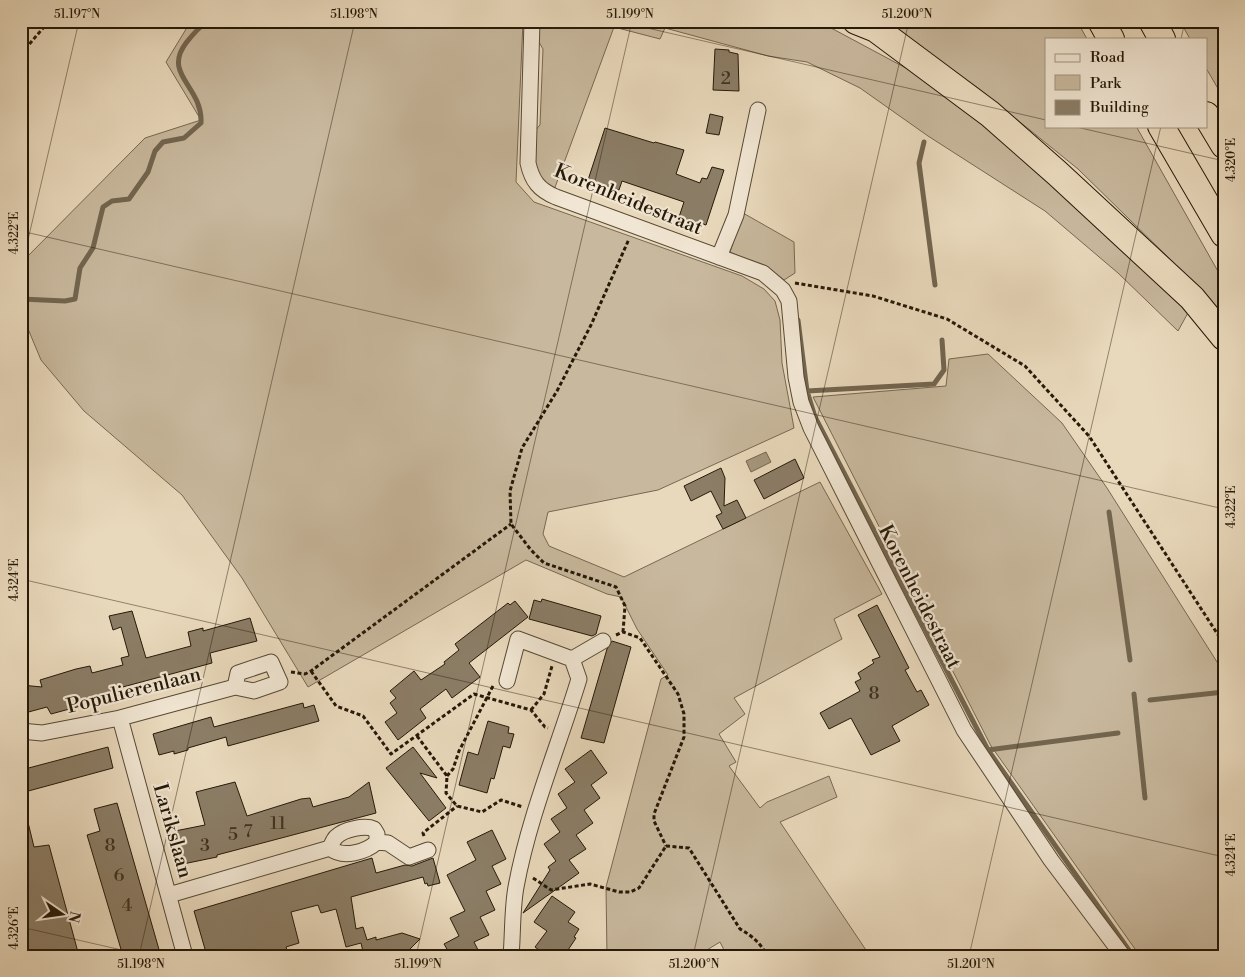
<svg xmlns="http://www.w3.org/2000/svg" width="1245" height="977" viewBox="0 0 1245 977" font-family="'Libre Bodoni',serif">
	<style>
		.green { fill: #c8b89d; stroke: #766852 }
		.water { fill: #a6987f; stroke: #72654f }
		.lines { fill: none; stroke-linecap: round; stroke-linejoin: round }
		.stream { stroke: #72654f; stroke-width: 5 }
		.building { fill: #8b7d66; stroke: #251908 }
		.minor-casing { stroke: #564935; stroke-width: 17 }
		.motorway-casing { stroke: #251908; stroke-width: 28 }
		.path { stroke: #251908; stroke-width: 3; stroke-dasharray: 4 2.5; stroke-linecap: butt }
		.minor { stroke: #f1e6d3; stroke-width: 15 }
		.motorway { stroke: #e9d9bc; stroke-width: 26 }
		.ticks { fill: none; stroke: #251908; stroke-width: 1; stroke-opacity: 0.45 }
		.labels { text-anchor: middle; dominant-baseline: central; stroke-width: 4.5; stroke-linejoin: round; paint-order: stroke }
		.number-label { font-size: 18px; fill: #3e3220 }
		.street-label { font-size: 20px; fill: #251908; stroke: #f1e6d3 }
		.neatline { fill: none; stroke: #251908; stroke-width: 2 }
		.ticks-label { font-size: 12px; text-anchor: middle; fill: #251908 }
	</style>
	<rect width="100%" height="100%" fill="#e9d9bc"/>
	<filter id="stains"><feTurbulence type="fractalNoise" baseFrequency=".004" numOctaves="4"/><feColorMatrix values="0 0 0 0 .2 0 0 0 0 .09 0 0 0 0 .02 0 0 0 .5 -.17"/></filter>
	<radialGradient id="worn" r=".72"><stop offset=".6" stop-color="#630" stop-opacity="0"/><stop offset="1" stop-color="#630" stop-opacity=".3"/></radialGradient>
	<path class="green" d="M 191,21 L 523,21 L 516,182 L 534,202 L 742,276 L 764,289 L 775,301 L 780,320 L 782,363 L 794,428 L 658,490 L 548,512 L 543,534 L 549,546 L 624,577 L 820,482 L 882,594 L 834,619 L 842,639 L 734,698 L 745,714 L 719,734 L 736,762 L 729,766 L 760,808 L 767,802 L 829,776 L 837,797 L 780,822 L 870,956 L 727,956 L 720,942 L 697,956 L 607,956 L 606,887 L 661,679 L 668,675 L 637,629 L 621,597 L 607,594 L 526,560 L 308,687 L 242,578 L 182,495 L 84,411 L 41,360 L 21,312 L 21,263 L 145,138 L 201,120 L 166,62 Z
		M 536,21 L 811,21 L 833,29 L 917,74 L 1048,176 L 1189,311 L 1178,331 L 1118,273 L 1045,211 L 928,136 L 860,88 L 807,62 L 768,56 L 665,28 L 660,39 L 614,27 L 554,190 C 549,187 541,183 538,178 C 530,165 529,135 540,125 L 543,49 L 537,39 Z
		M 895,21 L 1077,21 L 1087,39 L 1046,39 L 1046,126 L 1136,126 L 1224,282 L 1224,322 L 1176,265 L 1078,169 L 978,88 L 898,34 Z
		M 1180,21 L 1224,21 L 1224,99 L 1206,68 L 1206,39 L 1190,39 Z
		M 743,213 L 794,242 L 795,273 L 784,280 L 772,271 L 730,252 Z
		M 988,354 L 1062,423 L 1107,488 L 1224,673 L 1224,956 L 1140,956 L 991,746 L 813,397 L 946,386 L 949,359 Z"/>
	<path class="water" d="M 766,452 L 771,462 L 751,472 L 746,461 Z"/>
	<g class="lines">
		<path class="stream" d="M 924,142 L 919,163 L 935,285
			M 21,299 L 65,301 L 75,299 L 80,268 L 93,248 L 103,207 L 112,201 L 129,199 L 148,172 L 155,151 L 163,142 L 184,138 L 201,123 C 203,86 162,75 186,43 C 193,34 199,27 208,21
			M 798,320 L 807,391 L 815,417 L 988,750 L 1133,956
			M 807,391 L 934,384 L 944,370 L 942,340
			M 1109,512 L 1130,660
			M 1134,694 L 1145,798
			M 1150,700 L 1224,692
			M 988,750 L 1118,733"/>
	</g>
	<path class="building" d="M 715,49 L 729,50 L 729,52 L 738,54 L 739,91 L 713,90 Z
		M 710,114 L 723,117 L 719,135 L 706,133 Z
		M 605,128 L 654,143 L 655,142 L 684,150 L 676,174 L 700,183 L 702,178 L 707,179 L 712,167 L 724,170 L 706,225 L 679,217 L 684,202 L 622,181 L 619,190 L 588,180 Z
		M 795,459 L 804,478 L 764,499 L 754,480 Z
		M 721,468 L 725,478 L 724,506 L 737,500 L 746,518 L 723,529 L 716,516 L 722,513 L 711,491 L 691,501 L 684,486 Z
		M 542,599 L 601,616 L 596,634 L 592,636 L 529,619 L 534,600 L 541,602 Z
		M 515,601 L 528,617 L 469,663 L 480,677 L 452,698 L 446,689 L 420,709 L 426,718 L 398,740 L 385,722 L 397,713 L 390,703 L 396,698 L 390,691 L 414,671 L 421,680 L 445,664 L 444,662 L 459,650 L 455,644 L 508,603 L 510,605 Z
		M 877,605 L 909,668 L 905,670 L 917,692 L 921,690 L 929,705 L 892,726 L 900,741 L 871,755 L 851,718 L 829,729 L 820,713 L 860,691 L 855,682 L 861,679 L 858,673 L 874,663 L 872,660 L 880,657 L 858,615 Z
		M 132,611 L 146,658 L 191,646 L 188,632 L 203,628 L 203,631 L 250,618 L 257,641 L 210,653 L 212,663 L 119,688 L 121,695 L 51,714 L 47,707 L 21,714 L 21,685 L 42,687 L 40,680 L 76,669 L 90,666 L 92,673 L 123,665 L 121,658 L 129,656 L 121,627 L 113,630 L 109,616 Z
		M 612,641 L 631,647 L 604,743 L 581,738 L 607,649 Z
		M 303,703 L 304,708 L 314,705 L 319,721 L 228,746 L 226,737 L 188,748 L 188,750 L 174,754 L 174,751 L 159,755 L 153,734 L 211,717 L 214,727 Z
		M 488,721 L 509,727 L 508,733 L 514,734 L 510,748 L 503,746 L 494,779 L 491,778 L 487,793 L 459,785 L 468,752 L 478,755 Z
		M 108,747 L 113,768 L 21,793 L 21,770 Z
		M 413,747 L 437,778 L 420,773 L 446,808 L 429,821 L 386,768 Z
		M 591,750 L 607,773 L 591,785 L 600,798 L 584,810 L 593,823 L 576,835 L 586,849 L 569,860 L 579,873 L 523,913 L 550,870 L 548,867 L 556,861 L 544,844 L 560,832 L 551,819 L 567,808 L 558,794 L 575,782 L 565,769 Z
		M 235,782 L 247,816 L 301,799 L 310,798 L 313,807 L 327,803 L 349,797 L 369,782 L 376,813 L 217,855 L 217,857 L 183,864 L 175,831 L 205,825 L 196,792 Z
		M 117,803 L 160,953 L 150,956 L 123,956 L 87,835 L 100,831 L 94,809 Z
		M 26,814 L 34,847 L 49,845 L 79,956 L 21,956 L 21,815 Z
		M 492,830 L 506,859 L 492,866 L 501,884 L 486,891 L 495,910 L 480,917 L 489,935 L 474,942 L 481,956 L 451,956 L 444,944 L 459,936 L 450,918 L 465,911 L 447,875 L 476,860 L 467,842 Z
		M 372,858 L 376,873 L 405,865 L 412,866 L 433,858 L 440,883 L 428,886 L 427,883 L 425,884 L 423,877 L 351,897 L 356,929 L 363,927 L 367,940 L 376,937 L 376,940 L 402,933 L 420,939 L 403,956 L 364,956 L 361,943 L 346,947 L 336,909 L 321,913 L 318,905 L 291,912 L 299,943 L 286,947 L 289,956 L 207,956 L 194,911 Z
		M 552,896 L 575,912 L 568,922 L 579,929 L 574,937 L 576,938 L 564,956 L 547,956 L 535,947 L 547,931 L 534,922 Z"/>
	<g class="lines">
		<defs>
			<path id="minor" d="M 532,21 L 528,163 C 532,181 539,190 556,197 L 763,273 L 783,290 L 789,301 L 796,377 L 801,402 L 811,428 L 964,730 L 1051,860 L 1123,956
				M 719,257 L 736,215 L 758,110
				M 572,659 L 603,641
				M 507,681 L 518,639 L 572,659 L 579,679 C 558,748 529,816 516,887 C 512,909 513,933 511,956
				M 120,718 L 185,956
				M 21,731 L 42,733 L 120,718 L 235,687 L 254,691 L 280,682 L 271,662 L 238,673 L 235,687
				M 377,842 L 388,843 L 409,857 L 428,850
				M 169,895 L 330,848 C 332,844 333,840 336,837 C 344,829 365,825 374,829 L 377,834 L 377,842 C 366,852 343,859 330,848"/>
			<path id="motorway" d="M 856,21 L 876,29 L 990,114 L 1057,173 L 1192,298 L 1224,337
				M 1101,21 L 1111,39
				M 1152,21 L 1162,39
				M 1206,115 L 1224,145
				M 1161,126 L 1224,234"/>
		</defs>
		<use href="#minor" class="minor-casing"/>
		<use href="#motorway" class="motorway-casing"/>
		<path class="path" d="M 21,54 L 49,21
			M 795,283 L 873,296 L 947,319 L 1025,366 L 1089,436 L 1224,644
			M 623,632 L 625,606 L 616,587 L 544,563 L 531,550 L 511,524 L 510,491 L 522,448 L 557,391 L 591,325 L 629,239
			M 616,635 L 623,632 L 640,638 L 678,694 L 684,714 L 684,737 L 654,814 L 654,821 L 666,846
			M 311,671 L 336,706 L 363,716 L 391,754 L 474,694 L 531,710 L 545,727 L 548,728
			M 291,672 L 305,674 L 311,671 L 511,524
			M 531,710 L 544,694 L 552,666
			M 417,736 L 447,776 L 446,793 L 457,806 L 482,812 L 501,800 L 523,807
			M 447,776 L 453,769 L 459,751 L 493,686
			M 424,836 L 423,833 L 457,806
			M 666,846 L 689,848 L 740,929 C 752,936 761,943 767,956
			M 533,878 L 551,890 L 590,884 L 619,892 L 630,892 L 639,888 L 666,846"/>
		<use href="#minor" class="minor"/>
		<use href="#motorway" class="motorway"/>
	</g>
	<path class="ticks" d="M 617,21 L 1046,120M 1181,39 L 1185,21M 1072,126 L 1224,161M 21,231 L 1224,509M 21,270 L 79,21M 21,579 L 1224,857M 21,927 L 148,956M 139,956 L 355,21M 416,956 L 632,21M 693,956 L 909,21M 969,956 L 1161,126"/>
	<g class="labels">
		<g class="number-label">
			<text x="726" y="78">2</text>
			<text x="874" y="693">8</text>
			<text x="278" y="823">11</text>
			<text x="248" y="831">7</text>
			<text x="233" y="834">5</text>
			<text x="110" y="845">8</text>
			<text x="205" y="845">3</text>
			<text x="119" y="875">6</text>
			<text x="127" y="905">4</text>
		</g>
		<g class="street-label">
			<text transform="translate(628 200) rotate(22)">Korenheidestraat</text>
			<text transform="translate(919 597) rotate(63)">Korenheidestraat</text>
			<text transform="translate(134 691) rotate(-14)">Populierenlaan</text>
			<text transform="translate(172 831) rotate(74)">Larikslaan</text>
		</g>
	</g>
	<rect width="1245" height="977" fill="none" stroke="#e9d9bc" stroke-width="55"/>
	<rect x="1045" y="38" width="162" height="90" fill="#f1e6d3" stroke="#9f9482"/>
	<rect x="1055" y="54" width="25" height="8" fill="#f1e6d3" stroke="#9f9482"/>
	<text x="1090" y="62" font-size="15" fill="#251908">Road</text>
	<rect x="1055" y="75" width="25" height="15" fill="#c8b89d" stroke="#9f9482"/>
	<text x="1090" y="88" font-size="15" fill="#251908">Park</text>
	<rect x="1055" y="100" width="25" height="15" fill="#8b7d66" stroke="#9f9482"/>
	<text x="1090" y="112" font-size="15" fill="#251908">Building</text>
	<g transform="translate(62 914) rotate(103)" stroke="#f1e6d3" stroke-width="4" paint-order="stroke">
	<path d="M0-4L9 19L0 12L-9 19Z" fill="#251908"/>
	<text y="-8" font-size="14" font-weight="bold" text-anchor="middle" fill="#251908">N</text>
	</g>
	<rect x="28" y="28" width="1190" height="922" class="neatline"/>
	<g class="ticks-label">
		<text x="77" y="18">51.197°N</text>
		<text x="354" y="18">51.198°N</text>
		<text x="630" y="18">51.199°N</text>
		<text x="907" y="18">51.200°N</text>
		<text transform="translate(1231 160) rotate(-90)" y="4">4.320°E</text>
		<text transform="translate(14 233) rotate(-90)" y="4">4.322°E</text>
		<text transform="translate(1231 507) rotate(-90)" y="4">4.322°E</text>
		<text transform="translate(14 580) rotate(-90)" y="4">4.324°E</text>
		<text transform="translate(1231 855) rotate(-90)" y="4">4.324°E</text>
		<text transform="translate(14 928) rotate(-90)" y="4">4.326°E</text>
		<text x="141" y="968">51.198°N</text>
		<text x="418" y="968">51.199°N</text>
		<text x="694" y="968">51.200°N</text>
		<text x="971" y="968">51.201°N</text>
	</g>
	<rect width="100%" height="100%" filter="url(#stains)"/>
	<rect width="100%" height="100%" fill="url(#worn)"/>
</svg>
